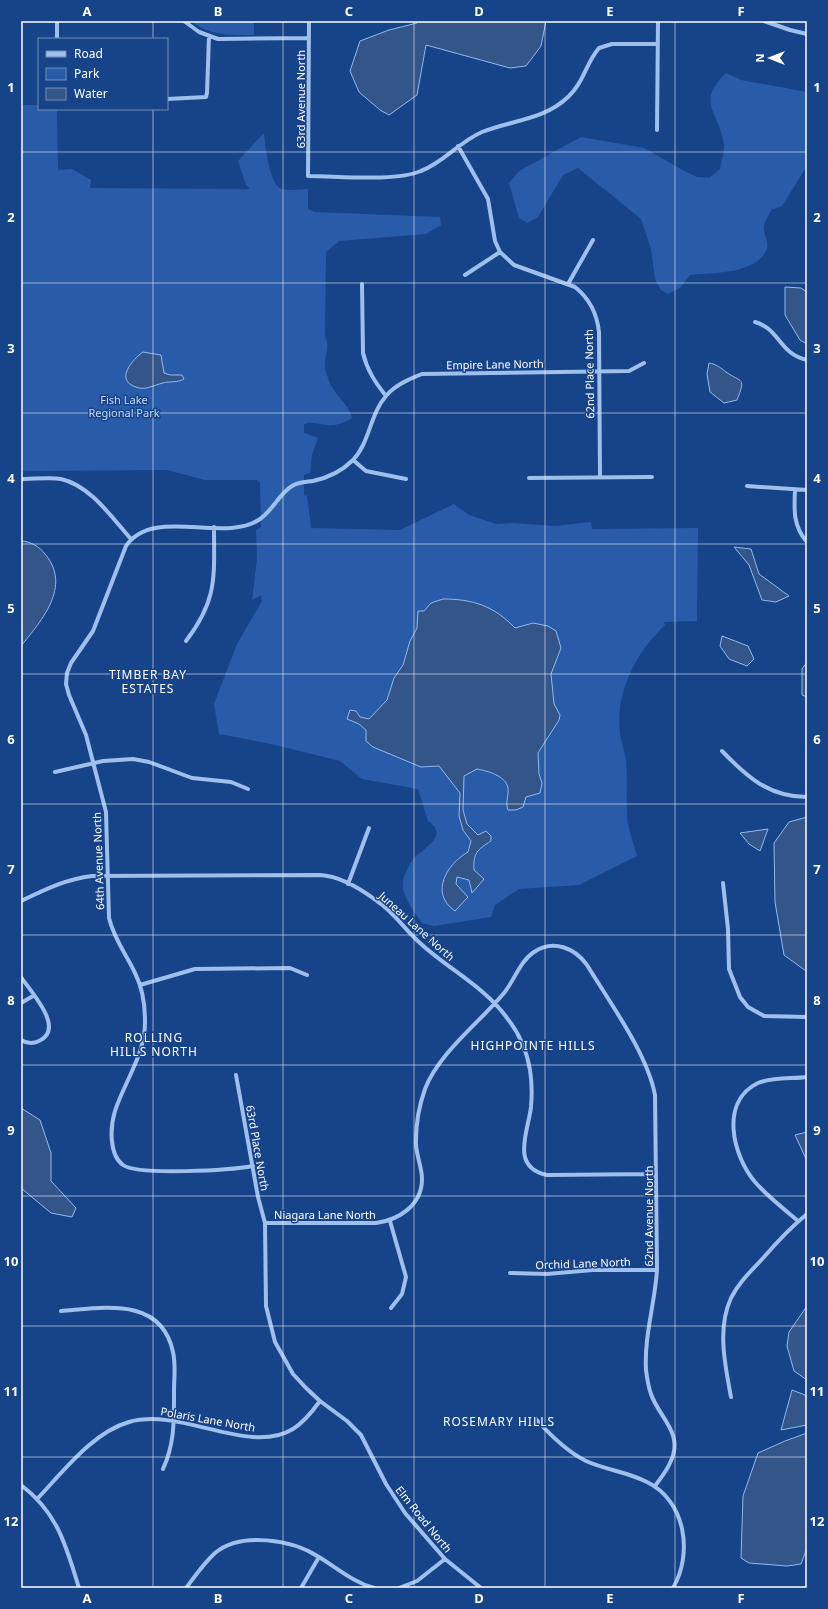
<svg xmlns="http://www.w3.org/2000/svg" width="828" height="1609" viewBox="0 0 828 1609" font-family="'Noto Sans',sans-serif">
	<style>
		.green { fill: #295ca8 }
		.water { fill: #345589; stroke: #91b9f1 }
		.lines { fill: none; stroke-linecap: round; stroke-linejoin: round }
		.minor { stroke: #9fbfee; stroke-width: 4 }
		.grid { fill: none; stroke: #fff; stroke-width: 1; stroke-opacity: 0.55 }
		.labels { text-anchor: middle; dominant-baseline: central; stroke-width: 3; stroke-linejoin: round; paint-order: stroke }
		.street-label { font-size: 11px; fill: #fff; stroke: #174389 }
		.park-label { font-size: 11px; fill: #c5dafa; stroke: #174389 }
		.neighbourhood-label { font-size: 12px; letter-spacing: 1px; fill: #fff; stroke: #174389 }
		.neatline { fill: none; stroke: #fff; stroke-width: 1.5 }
		.grid-label { font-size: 13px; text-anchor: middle; font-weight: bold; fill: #fff }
	</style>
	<rect width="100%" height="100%" fill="#174389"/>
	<path class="green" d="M 191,21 L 254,21 L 254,35 C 231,35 210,36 191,21 Z
		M 726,73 L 741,80 L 807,92 L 807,166 L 782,206 L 771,210 C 769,215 764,222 764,227 C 763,234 769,241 767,248 C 759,274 712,273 690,275 L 680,288 L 668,294 L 661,290 L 655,279 L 651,249 L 641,219 L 578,168 L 563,175 L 538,217 L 527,223 L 519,218 L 509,183 L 519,171 L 581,137 L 644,148 L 686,172 L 697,177 L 709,178 L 720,169 C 721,161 725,151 724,144 C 719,111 695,103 726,73 Z
		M 21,105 L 39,105 L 39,109 L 57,109 L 58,170 L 72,169 L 91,180 L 90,188 L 250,189 L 246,185 L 238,161 L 264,133 C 265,144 269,186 282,189 C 290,191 300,189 308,189 L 308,209 L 315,212 L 440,217 L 441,225 L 426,234 L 339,241 L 326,252 L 325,336 C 330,345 325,356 325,366 C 325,371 328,377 329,381 C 334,395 350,405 352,418 C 344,423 336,426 327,425 C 318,424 313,421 304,424 L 304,433 L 318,438 L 312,455 L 310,473 L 304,475 L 304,496 L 307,495 L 311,528 L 400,530 L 454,504 L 469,515 L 496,524 L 512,523 L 555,526 L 591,522 L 592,529 L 698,528 L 697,621 L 664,622 L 665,625 C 636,652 615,693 620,733 C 621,742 625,751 626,760 C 628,781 625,803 628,824 C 630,835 634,845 637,856 L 579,885 L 519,889 L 495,905 L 491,917 L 434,926 L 422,923 C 415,913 400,894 403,881 C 404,875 410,863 414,858 C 423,849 450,835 428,821 L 418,789 L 362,779 L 340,761 L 271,744 L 219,734 L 214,704 L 237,644 L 262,601 L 261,595 L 252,600 L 257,559 L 256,530 L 261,527 L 260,483 L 257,480 L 205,480 L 167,470 L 21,471 Z"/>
	<path class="water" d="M 418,21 L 546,21 L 541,46 L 526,66 L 510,68 L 426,45 L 417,95 L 389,115 L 380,110 L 359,92 L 350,71 L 360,41 L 389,30 L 417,23 Z
		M 785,287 L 801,288 L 807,292 L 807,344 L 800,340 L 785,315 Z
		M 143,352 L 161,355 L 164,373 L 170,375 L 182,375 L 184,379 C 177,383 170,381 163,383 C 154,385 145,391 136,387 C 114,380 133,359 143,352 Z
		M 709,363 C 716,364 721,368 726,372 C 742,383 746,377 737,400 L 724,403 L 710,392 L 707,374 Z
		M 21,541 C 30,541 40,547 45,554 C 72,586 42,620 21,646 Z
		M 734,547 L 751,549 L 759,574 L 789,596 L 776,602 L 762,600 L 749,565 Z
		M 443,599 C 473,599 494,606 515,628 L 533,623 L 548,626 L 556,631 L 561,648 L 551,674 L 554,704 L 560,715 L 559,720 L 538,753 L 539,774 L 542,783 L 540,793 L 526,797 L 523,807 L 516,810 L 508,810 C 505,802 509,796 508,788 C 506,776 488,771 477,769 L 464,776 L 463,810 L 467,824 L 478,835 L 486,831 L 491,836 L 491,841 C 477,850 473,853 474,870 L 484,879 L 472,893 L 469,880 L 457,877 L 456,884 L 468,897 L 455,911 C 429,893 447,864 468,852 L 471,841 L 463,830 L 459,816 L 460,793 L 439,766 L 421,767 L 373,747 L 366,741 L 366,730 L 359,724 L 347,719 L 350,710 L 356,711 L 360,717 L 369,719 L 387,700 L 394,678 L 403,665 L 410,641 L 417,628 L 418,611 L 424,611 L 431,603 Z
		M 722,636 L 748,646 L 754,659 L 747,666 L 729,659 L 720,646 Z
		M 807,662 L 807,697 L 802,695 L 802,669 Z
		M 807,817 L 807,970 L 806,971 L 784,955 L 775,902 L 774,843 L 789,822 Z
		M 768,829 L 760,851 L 749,844 L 740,833 Z
		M 21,1108 L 40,1120 L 51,1153 L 51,1181 L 76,1208 L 72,1217 L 51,1213 L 21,1188 Z
		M 807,1132 L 807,1161 L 795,1135 Z
		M 807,1306 L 807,1380 L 794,1371 L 787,1346 L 789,1332 Z
		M 792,1390 L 805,1395 L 807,1398 L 807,1425 L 781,1430 Z
		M 807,1433 L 807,1548 L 801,1564 L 787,1566 L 749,1563 L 741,1558 L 743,1496 L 758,1453 L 785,1441 Z"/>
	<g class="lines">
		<path class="minor" d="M 57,21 L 57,39
			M 184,21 L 199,32 L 218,39 L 309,38
			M 309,21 L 308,176 C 338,176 395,182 421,171 C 443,163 459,142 482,132 C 512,120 544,120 568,97 C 584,82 586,63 599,48 L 612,44 L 657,44
			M 764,21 L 790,30 L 807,34
			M 167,99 L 206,97 L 207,93 L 209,36
			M 657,130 L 658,21
			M 458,146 L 488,199 L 495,241 L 500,252 L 514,265 L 575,287 C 590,299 597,313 599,332 L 600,477
			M 465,275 L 500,252
			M 362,284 L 363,353 C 367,370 375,382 386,396
			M 568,284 L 593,240
			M 755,322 C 780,329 779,354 807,360
			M 353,460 L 366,471 L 406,479
			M 529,478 L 652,477
			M 21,479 C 34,479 49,477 61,479 C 91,486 112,518 131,539
			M 747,486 L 807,490
			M 795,490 C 794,510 793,526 807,542
			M 186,641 C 218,599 214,577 214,527
			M 722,751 C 747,777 769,797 807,797
			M 55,772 L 103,761 L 133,759 L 149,762 L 192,778 L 231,782 L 248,789
			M 723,883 L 728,929 L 729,969 L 740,997 L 748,1007 L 764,1016 L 807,1017
			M 348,884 L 369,828
			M 21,901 C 44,890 66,879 92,876 L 320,875 C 341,876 361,889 377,901 C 394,912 405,930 420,943 C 448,969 485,987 507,1018 C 519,1033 527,1052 530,1070 C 532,1082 532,1095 531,1107 C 528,1132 510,1167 547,1175 L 656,1174
			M 21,977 C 31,992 66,1029 39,1041 C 33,1044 26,1043 21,1040
			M 140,985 L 195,969 L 290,968 L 307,975
			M 21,1003 L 33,996
			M 236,1075 L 258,1197 L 265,1223 L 266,1306 L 275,1342 L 293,1374 L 306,1388 L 320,1401 L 347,1421 L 361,1435 L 386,1484 L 405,1513 L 445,1559 L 481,1588
			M 253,1166 C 232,1170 138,1176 123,1165 C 109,1155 110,1127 115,1111 C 125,1080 146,1054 145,1020 C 145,1004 142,987 135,973 C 126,954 114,939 109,918 L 106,812 L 86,735 L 69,695 L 66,684 L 67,673 L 71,663 L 93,631 L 126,546 C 153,506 224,544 260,519 C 273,510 279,494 292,486 C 298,482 306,482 313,481 C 327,478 342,471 353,460 C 370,442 370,414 386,396 C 395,385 409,379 422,374 L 629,371 L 644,363
			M 390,1221 L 406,1277 L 402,1294 L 391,1308
			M 798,1221 C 784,1209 767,1196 755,1182 C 733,1156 719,1102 758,1083 C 772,1077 792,1079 807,1077
			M 265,1223 L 376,1223 C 399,1220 422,1205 422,1179 C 422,1166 415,1153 416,1140 C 416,1122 419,1106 425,1089 C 439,1053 479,1023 504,993 C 514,981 520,961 534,952 C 553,939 575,948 587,965 C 610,1003 647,1053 655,1095 L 657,1270 C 655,1303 644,1336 646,1370 C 647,1378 648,1386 651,1394 C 659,1418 685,1433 670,1463 C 666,1472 660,1479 655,1486
			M 510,1273 L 547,1274 L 593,1270 L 657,1270
			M 61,1311 C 103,1308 161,1296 173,1352 C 176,1365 174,1378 174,1391 C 174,1419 175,1443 163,1469
			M 731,1397 C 725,1365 717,1328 731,1298 C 739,1282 752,1270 764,1257 C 777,1242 791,1227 807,1214
			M 535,1418 C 550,1435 566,1451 586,1461 C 606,1470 628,1472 647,1482 C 686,1501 693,1554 673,1588
			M 21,1485 C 58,1513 66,1546 79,1588
			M 37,1499 C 63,1472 93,1432 129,1422 C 181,1407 249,1456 293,1429 C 304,1422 312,1412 320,1401
			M 186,1588 C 195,1576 204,1563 215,1553 C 241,1531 293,1540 319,1557 C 337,1568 353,1582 374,1588
			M 301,1588 L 319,1557
			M 399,1588 L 417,1581 L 445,1559"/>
	</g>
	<path class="grid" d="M 153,21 L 153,39M 283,21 L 283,1588M 414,21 L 414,1588M 545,21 L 545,1588M 675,21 L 675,1588M 153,109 L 153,1588M 21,152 L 807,152M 21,283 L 807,283M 21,413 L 807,413M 21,544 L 807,544M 21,674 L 807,674M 21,804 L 807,804M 21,935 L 807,935M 21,1065 L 807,1065M 21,1196 L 807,1196M 21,1326 L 807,1326M 21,1457 L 807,1457"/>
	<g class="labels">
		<g class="street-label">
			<text transform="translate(300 99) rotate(-90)">63rd Avenue North</text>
			<text transform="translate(495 364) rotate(-1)">Empire Lane North</text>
			<text transform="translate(589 374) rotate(-91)">62nd Place North</text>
			<text transform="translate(98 861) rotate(-92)">64th Avenue North</text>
			<text transform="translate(417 926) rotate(42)">Juneau Lane North</text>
			<text transform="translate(258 1148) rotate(80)">63rd Place North</text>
			<text x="325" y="1214">Niagara Lane North</text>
			<text transform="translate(648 1216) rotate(-90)">62nd Avenue North</text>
			<text transform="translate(583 1263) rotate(-2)">Orchid Lane North</text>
			<text transform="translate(208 1419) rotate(10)">Polaris Lane North</text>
			<text transform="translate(424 1519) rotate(51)">Elm Road North</text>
		</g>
		<g class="park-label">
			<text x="124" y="399">Fish Lake<tspan x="124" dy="13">Regional Park</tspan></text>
		</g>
		<g class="neighbourhood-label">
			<text x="148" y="674">TIMBER BAY<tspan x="148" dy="14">ESTATES</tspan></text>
			<text x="154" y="1037">ROLLING<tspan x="154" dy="14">HILLS NORTH</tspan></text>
			<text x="533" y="1045">HIGHPOINTE HILLS</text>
			<text x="499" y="1421">ROSEMARY HILLS</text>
		</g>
	</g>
	<rect width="828" height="1609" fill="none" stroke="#174389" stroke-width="44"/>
	<rect x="38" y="38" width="130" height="72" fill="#174389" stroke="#748eb8"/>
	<rect x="46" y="51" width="20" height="6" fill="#9fbfee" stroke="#748eb8"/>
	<text x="74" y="58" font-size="12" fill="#ffffff">Road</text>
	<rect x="46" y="68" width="20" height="12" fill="#295ca8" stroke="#748eb8"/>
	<text x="74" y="78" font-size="12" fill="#ffffff">Park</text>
	<rect x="46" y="88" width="20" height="12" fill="#345589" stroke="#748eb8"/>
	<text x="74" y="98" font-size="12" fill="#ffffff">Water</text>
	<g transform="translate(770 58) rotate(270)" stroke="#174389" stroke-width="3" paint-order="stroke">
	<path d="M0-3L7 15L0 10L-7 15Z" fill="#ffffff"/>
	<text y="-6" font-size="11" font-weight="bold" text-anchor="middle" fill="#ffffff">N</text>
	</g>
	<rect x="22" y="22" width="784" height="1565" class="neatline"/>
	<g class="grid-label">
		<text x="87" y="16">A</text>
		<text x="218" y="16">B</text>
		<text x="349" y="16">C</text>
		<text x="479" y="16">D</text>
		<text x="610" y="16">E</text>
		<text x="741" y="16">F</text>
		<text x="11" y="92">1</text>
		<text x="817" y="92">1</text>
		<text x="11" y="222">2</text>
		<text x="817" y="222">2</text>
		<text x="11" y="353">3</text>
		<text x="817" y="353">3</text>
		<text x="11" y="483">4</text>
		<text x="817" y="483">4</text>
		<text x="11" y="613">5</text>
		<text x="817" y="613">5</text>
		<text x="11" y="744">6</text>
		<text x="817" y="744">6</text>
		<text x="11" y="874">7</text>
		<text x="817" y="874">7</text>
		<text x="11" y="1005">8</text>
		<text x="817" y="1005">8</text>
		<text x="11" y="1135">9</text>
		<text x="817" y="1135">9</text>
		<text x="11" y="1266">10</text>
		<text x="817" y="1266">10</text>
		<text x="11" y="1396">11</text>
		<text x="817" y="1396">11</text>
		<text x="11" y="1526">12</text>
		<text x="817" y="1526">12</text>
		<text x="87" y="1603">A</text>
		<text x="218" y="1603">B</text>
		<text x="349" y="1603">C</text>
		<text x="479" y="1603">D</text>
		<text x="610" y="1603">E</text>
		<text x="741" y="1603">F</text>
	</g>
</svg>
